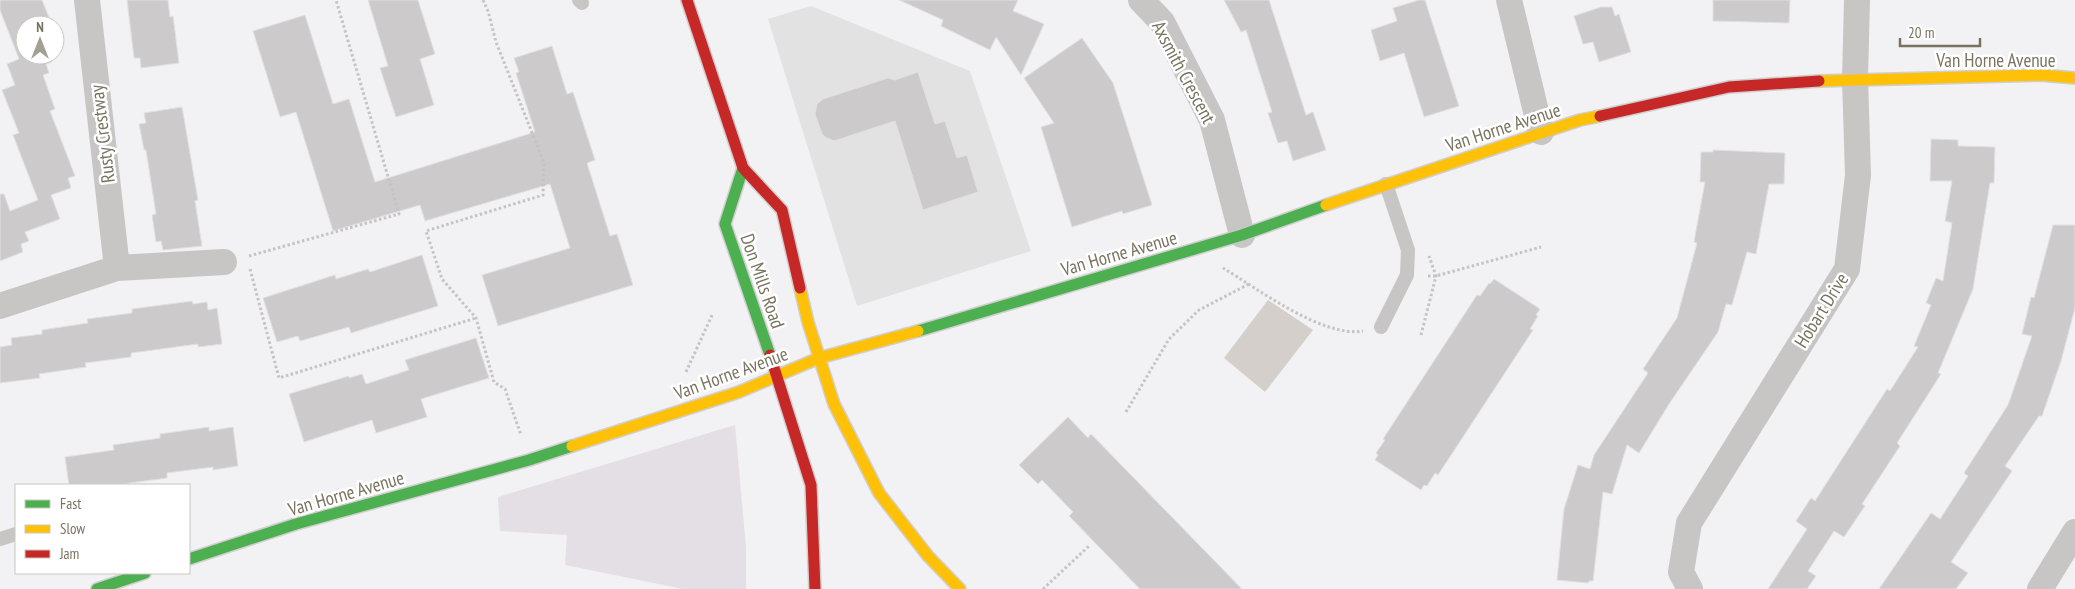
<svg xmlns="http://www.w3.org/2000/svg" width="2075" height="589" viewBox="0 0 2075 589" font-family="'PT Sans Narrow',sans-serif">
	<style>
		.built { fill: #e3e2e3 }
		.green { fill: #e4dfe5 }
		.water { fill: #d4cfca }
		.building { fill: #cccaca; stroke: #e2e1e2 }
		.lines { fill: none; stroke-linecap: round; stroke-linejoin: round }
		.fast-casing { stroke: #d0cfce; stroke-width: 14 }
		.slow-casing { stroke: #d0cfce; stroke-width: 14 }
		.jam-casing { stroke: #d0cfce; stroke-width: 14 }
		.path { stroke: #c5c4c3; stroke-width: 3; stroke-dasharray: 2.5 2.5; stroke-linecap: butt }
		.lane { stroke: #c7c6c5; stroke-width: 14 }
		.street { stroke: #c7c6c5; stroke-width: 26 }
		.fast { stroke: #4caf50; stroke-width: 11 }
		.slow { stroke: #ffc107; stroke-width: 11 }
		.jam { stroke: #c62828; stroke-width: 11 }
		.labels { text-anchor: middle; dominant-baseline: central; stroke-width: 5; stroke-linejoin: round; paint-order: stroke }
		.street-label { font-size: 19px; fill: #7a7360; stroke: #fff }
	</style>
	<rect width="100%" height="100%" fill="#f2f1f3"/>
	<path class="built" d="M 811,6 L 970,71 L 1031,251 L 857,306 L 768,19 Z"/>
	<path class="green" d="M 735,425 L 746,547 L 746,589 L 683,589 L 565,565 L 567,535 L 500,531 L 498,497 Z"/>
	<path class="water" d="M 1268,300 L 1313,330 L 1265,392 L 1224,358 Z"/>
	<path class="building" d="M 0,0 L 42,0 L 52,25 L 25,25 L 25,55 L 49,55 L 52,62 L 46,64 L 49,73 L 43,75 L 55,109 L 50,111 L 75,176 L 68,178 L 71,188 L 51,195 L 60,219 L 25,232 L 29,241 L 21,244 L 23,252 L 0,261 L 0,194 L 4,194 L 10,211 L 38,200 L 13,135 L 19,133 L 2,90 L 15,85 L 7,64 L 19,59 L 0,10 Z
		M 127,0 L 168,0 L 170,17 L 173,16 L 179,63 L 141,68 L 140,58 L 134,58 Z
		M 368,0 L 418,0 L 435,54 L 420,59 L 434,105 L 396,117 L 380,68 L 388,66 Z
		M 899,0 L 1018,0 L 1013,11 L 1044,24 L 1021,75 L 996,37 L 990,50 L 941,26 L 943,20 Z
		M 1224,0 L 1269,0 L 1306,115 L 1313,112 L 1326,150 L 1293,161 L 1287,141 L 1278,143 L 1268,113 L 1272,112 L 1246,30 L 1241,32 Z
		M 1419,0 L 1425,0 L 1459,106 L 1424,117 L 1404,53 L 1380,61 L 1371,30 L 1397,21 L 1393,8 Z
		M 1713,0 L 1790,0 L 1789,23 L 1713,21 Z
		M 1601,7 L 1612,7 L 1615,16 L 1619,14 L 1631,52 L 1599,62 L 1593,42 L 1583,44 L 1574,16 Z
		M 305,15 L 333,104 L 349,99 L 375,182 L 535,132 L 516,73 L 519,72 L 514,58 L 552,46 L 567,94 L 573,92 L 595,160 L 587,163 L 610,236 L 617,234 L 633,285 L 498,326 L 482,275 L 570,248 L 550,184 L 425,221 L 420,205 L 333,231 L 296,112 L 280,117 L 253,31 Z
		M 1082,38 L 1113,83 L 1152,205 L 1123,214 L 1122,211 L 1072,227 L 1041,127 L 1054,123 L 1024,78 Z
		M 918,72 L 935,124 L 945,121 L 957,158 L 967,155 L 978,192 L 923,210 L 895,121 L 834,141 L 825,137 L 822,134 L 815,114 L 817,104 L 823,99 L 888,78 L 895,80 Z
		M 182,107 L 198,200 L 195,201 L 202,246 L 163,250 L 161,241 L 156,242 L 152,215 L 156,214 L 146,150 L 144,150 L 139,124 L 146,123 L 144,113 Z
		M 1931,139 L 1958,140 L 1958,146 L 1995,147 L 1994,183 L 1990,183 L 1973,289 L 1938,373 L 1941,374 L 1897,443 L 1900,446 L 1862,504 L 1865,506 L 1844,537 L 1834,531 L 1808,571 L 1816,576 L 1807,589 L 1768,589 L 1807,529 L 1796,521 L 1811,498 L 1815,501 L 1887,389 L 1890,391 L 1918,347 L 1914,346 L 1931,305 L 1926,303 L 1936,278 L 1943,281 L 1952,223 L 1945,221 L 1952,181 L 1930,181 Z
		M 1713,150 L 1785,153 L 1784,184 L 1769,184 L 1756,254 L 1747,252 L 1732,305 L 1726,304 L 1718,332 L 1669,404 L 1639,453 L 1627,445 L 1612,494 L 1603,492 L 1593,581 L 1589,581 L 1588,583 L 1557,580 L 1564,509 L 1578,465 L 1590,469 L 1594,455 L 1648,373 L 1643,369 L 1677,318 L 1697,243 L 1694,242 L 1705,182 L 1700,182 L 1701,152 L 1713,152 Z
		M 2053,225 L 2075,225 L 2075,308 L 2061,361 L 2042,416 L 2039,416 L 2005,466 L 2012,471 L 1951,562 L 1968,573 L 1956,589 L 1879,589 L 1931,513 L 1940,519 L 1968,476 L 1964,473 L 2008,405 L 2032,336 L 2022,334 L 2031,297 L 2034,298 Z
		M 422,255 L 438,306 L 351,333 L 349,327 L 300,341 L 298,336 L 277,342 L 263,298 L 335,275 L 336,279 L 368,269 L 370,272 Z
		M 1494,279 L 1540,309 L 1536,315 L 1538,316 L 1530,329 L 1533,330 L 1438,475 L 1435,473 L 1427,486 L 1424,485 L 1421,490 L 1375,460 L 1378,455 L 1376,453 L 1385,440 L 1383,439 L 1477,295 L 1480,296 L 1489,283 L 1490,284 Z
		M 192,301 L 193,304 L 207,302 L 208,310 L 217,308 L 222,344 L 198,347 L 198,344 L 131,353 L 131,357 L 85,363 L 86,367 L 39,374 L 40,378 L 0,383 L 0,347 L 12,345 L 11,338 L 42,334 L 42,330 L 88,323 L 87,319 L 132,313 L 132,309 Z
		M 476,338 L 489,378 L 421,399 L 427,417 L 376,433 L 372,420 L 304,442 L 289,394 L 349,376 L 349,378 L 362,374 L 366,384 L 409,370 L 405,360 Z
		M 1068,417 L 1088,438 L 1091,434 L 1242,589 L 1140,589 L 1069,516 L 1073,512 L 1042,480 L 1038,484 L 1019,465 Z
		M 209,427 L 209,431 L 233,427 L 238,466 L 213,470 L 213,467 L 167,473 L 167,478 L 115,485 L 69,485 L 65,457 L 114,450 L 113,445 L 160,438 L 160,434 Z"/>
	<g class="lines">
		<defs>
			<path id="fast" d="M 743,168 L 725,224 L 770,355
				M 918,331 L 1242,235 L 1326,205
				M 189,559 L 296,524 L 529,460 L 572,446
				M 97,589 L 145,573"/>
			<path id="slow" d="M 1819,81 L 2041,75 L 2075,78
				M 1326,205 L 1580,120 L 1600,116
				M 800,288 L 808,322 L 834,404 L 879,493 L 928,556 L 960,589
				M 572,446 L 739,392 L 819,358 L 918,331"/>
			<path id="jam" d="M 687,0 L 743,168 L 782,210 L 800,288
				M 1600,116 L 1729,87 L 1819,81
				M 770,355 L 811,485 L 815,589"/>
		</defs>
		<use href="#fast" class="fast-casing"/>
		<use href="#slow" class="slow-casing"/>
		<use href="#jam" class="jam-casing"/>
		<path class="path" d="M 483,0 L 488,11 L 496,42 L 544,163 L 543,195 L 426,231 L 442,279 L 476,318 L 494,382 L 505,389 L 521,435
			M 249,256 L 399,214 L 336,0
			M 1223,268 C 1258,289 1323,338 1363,331
			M 250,269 L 279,378 L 476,318
			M 1428,276 L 1436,276 L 1541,247
			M 1421,335 L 1436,276 L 1429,256
			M 686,372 L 713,313
			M 1126,412 L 1169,339 L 1199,310 L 1249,284
			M 1043,589 L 1089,546"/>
		<path class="lane" d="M 579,0 L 582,3
			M 1381,327 L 1407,275 L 1408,250 L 1386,184
			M 0,539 L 16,534"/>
		<path class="street" d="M 1141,0 L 1162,22 L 1212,120 L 1242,235
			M 1509,0 L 1541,132
			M 117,268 L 224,262
			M 0,306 L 117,268 L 87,0
			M 1690,589 L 1681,572 L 1689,523 L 1847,269 L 1858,175 L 1855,79 L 1857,0
			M 2040,589 L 2075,532"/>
		<use href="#fast" class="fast"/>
		<use href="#slow" class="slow"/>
		<use href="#jam" class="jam"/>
	</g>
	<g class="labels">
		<g class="street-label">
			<text x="1996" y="60">Van Horne Avenue</text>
			<text transform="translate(1184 72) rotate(62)">Axsmith Crescent</text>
			<text transform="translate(1503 127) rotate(-18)">Van Horne Avenue</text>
			<text transform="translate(102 134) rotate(-97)">Rusty Crestway</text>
			<text transform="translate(1119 253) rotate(-16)">Van Horne Avenue</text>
			<text transform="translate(763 281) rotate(71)">Don Mills Road</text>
			<text transform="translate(1821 310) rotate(-58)">Hobart Drive</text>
			<text transform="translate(731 373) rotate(-20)">Van Horne Avenue</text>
			<text transform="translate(346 493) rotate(-16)">Van Horne Avenue</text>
		</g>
	</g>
	<rect x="15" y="484" width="175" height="90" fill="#ffffff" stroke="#cac7bf"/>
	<rect x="25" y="500" width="25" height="8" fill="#4caf50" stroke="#cac7bf"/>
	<text x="60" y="509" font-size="15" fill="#7a7360">Fast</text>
	<rect x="25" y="525" width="25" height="8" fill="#ffc107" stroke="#cac7bf"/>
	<text x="60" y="534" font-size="15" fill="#7a7360">Slow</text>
	<rect x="25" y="550" width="25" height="8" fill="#c62828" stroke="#cac7bf"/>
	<text x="60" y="559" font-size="15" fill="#7a7360">Jam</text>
	<g transform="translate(40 40)"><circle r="24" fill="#ffffff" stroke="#cac7bf"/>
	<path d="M0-4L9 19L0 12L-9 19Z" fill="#a49f93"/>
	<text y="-8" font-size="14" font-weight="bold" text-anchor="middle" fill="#7a7360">N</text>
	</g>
	<path d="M1900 38v8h80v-8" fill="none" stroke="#7a7360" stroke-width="2.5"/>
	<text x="1908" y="38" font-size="15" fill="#7a7360" stroke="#ffffff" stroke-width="4" paint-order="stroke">20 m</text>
</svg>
